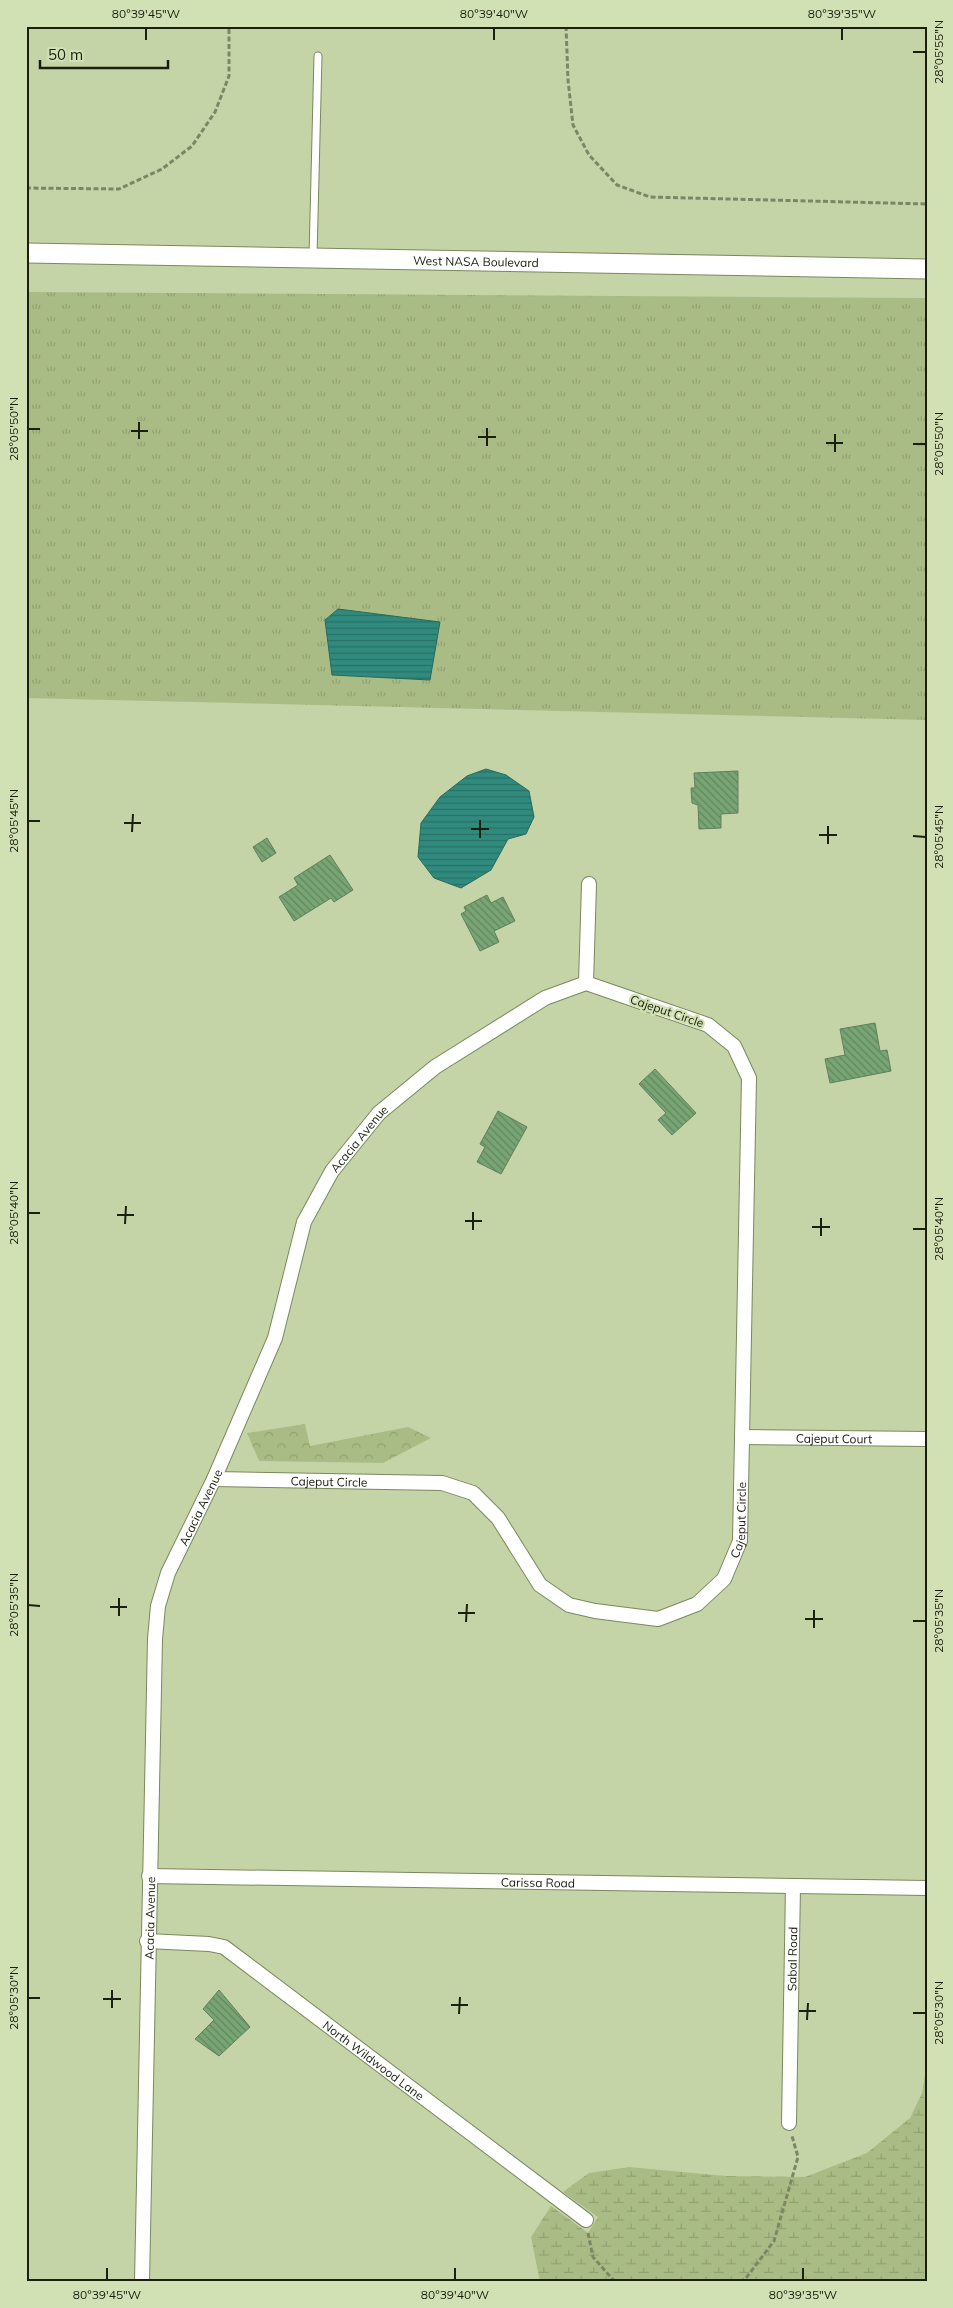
<svg xmlns="http://www.w3.org/2000/svg" width="953" height="2308" viewBox="0 0 953 2308" font-family="Mulish,sans-serif">
	<style>
		.grass { fill: url(#grass-tufts) }
		.forest { fill: url(#forest-crowns) }
		.wetland { fill: url(#wetland-marsh) }
		.water { fill: url(#water-rules); stroke: #296a5c }
		.building { fill: url(#building-back-hatch); stroke: #607f5d }
		.lines { fill: none; stroke-linecap: round; stroke-linejoin: round }
		.lane-casing { stroke: #7b885e; stroke-width: 9 }
		.street-casing { stroke: #7b885e; stroke-width: 16 }
		.secondary-casing { stroke: #7b885e; stroke-width: 21 }
		.path { stroke: #7c8665; stroke-width: 3; stroke-dasharray: 5 2.5; stroke-linecap: butt }
		.lane { stroke: #fff; stroke-width: 7 }
		.street { stroke: #fff; stroke-width: 14 }
		.secondary { stroke: #fff; stroke-width: 19 }
		.ticks { fill: none; stroke: #1a1f0e; stroke-width: 2 }
		.labels { text-anchor: middle; dominant-baseline: central; stroke-width: 4.5; stroke-linejoin: round; paint-order: stroke }
		.street-label { font-size: 12px; fill: #1a1f0e; stroke: #d2e1b4 }
		.neatline { fill: none; stroke: #1a1f0e; stroke-width: 2 }
		.ticks-label { font-size: 12px; text-anchor: middle; fill: #1a1f0e }
	</style>
	<defs>
		<pattern id="grass-tufts" width="24" height="20" patternUnits="userSpaceOnUse" patternTransform="scale(1.25)"><rect width="24" height="20" fill="#aabc85"/><path d="M3 7l-1-3M5 7V3M7 7l1-3M15 17l-1-3M17 17v-4M19 17l1-3" fill="none" stroke="#92a172"/></pattern>
		<pattern id="forest-crowns" width="20" height="18" patternUnits="userSpaceOnUse" patternTransform="scale(1.25)"><rect width="20" height="18" fill="#aabc85"/><path d="M2 6a3 3 0 1 1 6 0M12 15a3 3 0 1 1 6 0" fill="none" stroke="#92a172"/></pattern>
		<pattern id="wetland-marsh" width="20" height="14" patternUnits="userSpaceOnUse" patternTransform="scale(1.25)"><rect width="20" height="14" fill="#aabc85"/><path d="M1 5h8M5 5V1M11 12h8M15 12V8" fill="none" stroke="#92a172"/></pattern>
		<pattern id="water-rules" width="6" height="5" patternUnits="userSpaceOnUse" patternTransform="scale(1.25)"><rect width="6" height="5" fill="#308a7e"/><path d="M0 2.5h6" fill="none" stroke="#287066"/></pattern>
		<pattern id="building-back-hatch" width="6" height="6" patternUnits="userSpaceOnUse" patternTransform="scale(1.25)"><rect width="6" height="6" fill="#78a574"/><path d="M-1 5l2 2M0 0l6 6M5-1l2 2" fill="none" stroke="#62865e"/></pattern>
	</defs>
	<rect width="100%" height="100%" fill="#c5d4a7"/>
	<path class="grass" d="M 26,292 L 927,298 L 927,720 L 26,698 Z"/>
	<path class="forest" d="M 305,1424 L 310,1446 L 408,1427 L 431,1438 L 383,1463 L 259,1461 L 247,1433 Z"/>
	<path class="wetland" d="M 927,2063 L 927,2282 L 540,2282 L 531,2237 L 551,2206 L 588,2233 L 598,2217 L 563,2192 L 589,2173 L 629,2167 L 726,2176 L 805,2177 L 867,2153 L 910,2118 L 922,2093 Z"/>
	<path class="water" d="M 338,609 L 440,622 L 430,680 L 332,675 L 325,620 Z
		M 486,769 L 506,775 L 529,791 L 534,817 L 526,834 L 508,839 L 491,870 L 461,888 L 434,878 L 418,857 L 421,823 L 440,797 L 467,776 Z"/>
	<path class="building" d="M 738,771 L 738,813 L 721,814 L 721,828 L 699,829 L 698,805 L 692,803 L 691,788 L 695,788 L 694,773 Z
		M 267,838 L 276,853 L 262,862 L 253,847 Z
		M 330,855 L 353,890 L 334,902 L 331,898 L 294,921 L 279,897 L 298,885 L 294,878 Z
		M 487,895 L 491,903 L 503,897 L 515,921 L 494,931 L 499,942 L 480,951 L 461,914 L 466,911 L 464,907 Z
		M 875,1023 L 880,1051 L 887,1050 L 891,1071 L 830,1083 L 825,1059 L 845,1055 L 840,1029 Z
		M 655,1069 L 696,1113 L 672,1135 L 658,1120 L 666,1113 L 639,1084 Z
		M 498,1111 L 527,1127 L 501,1174 L 477,1162 L 485,1147 L 480,1144 Z
		M 219,1990 L 250,2027 L 219,2056 L 195,2039 L 214,2020 L 203,2009 Z"/>
	<g class="lines">
		<defs>
			<path id="lane" d="M 313,257 L 318,56"/>
			<g id="street">
				<path id="s1" d="M 742,1437 L 927,1439"/>
				<path id="s2" d="M 214,1479 L 442,1483 L 473,1493 L 498,1518 L 540,1585 L 569,1605 L 595,1611 L 658,1619 L 697,1604 L 724,1579 L 740,1541 L 749,1078 L 734,1046 L 708,1025 L 586,983"/>
				<path id="s3" d="M 149,1876 L 927,1888"/>
				<path id="s4" d="M 147,1941 L 209,1944 L 224,1947 L 586,2220"/>
				<path id="s5" d="M 789,2123 L 793,1886"/>
				<path id="s6" d="M 142,2282 L 155,1639 L 158,1606 L 168,1573 L 214,1479 L 275,1338 L 304,1222 L 332,1171 L 379,1113 L 435,1067 L 545,998 L 586,983 L 589,884"/>
			</g>
			<g id="secondary">
				<path id="s7" d="M 26,253 L 927,269"/>
			</g>
		</defs>
		<use href="#lane" class="lane-casing"/>
		<use href="#street" class="street-casing"/>
		<use href="#secondary" class="secondary-casing"/>
		<path class="path" d="M 566,26 L 568,80 L 573,125 L 589,155 L 617,185 L 650,197 L 927,204
			M 26,188 L 119,189 L 162,169 L 192,146 L 215,112 L 229,76 L 229,26
			M 588,2233 L 593,2257 L 615,2282
			M 740,2282 L 746,2278 L 774,2241 L 798,2157 L 792,2136"/>
		<use href="#lane" class="lane"/>
		<use href="#street" class="street"/>
		<use href="#secondary" class="secondary"/>
	</g>
	<path class="ticks" d="M 146,40 L 146,28M 494,40 L 494,28M 842,40 L 842,28M 913,52 L 926,52M 28,429 L 40,429M 131,431 L 148,431M 478,437 L 496,437M 139,439 L 139,422M 826,443 L 843,443M 913,444 L 926,444M 487,446 L 487,428M 835,452 L 835,434M 28,821 L 40,821M 124,823 L 141,823M 471,829 L 489,829M 132,832 L 133,814M 819,835 L 837,835M 913,836 L 926,837M 480,838 L 480,820M 828,844 L 828,826M 28,1213 L 40,1213M 117,1215 L 134,1215M 465,1221 L 482,1221M 125,1224 L 126,1206M 812,1227 L 830,1227M 913,1229 L 926,1229M 473,1230 L 473,1212M 821,1236 L 821,1218M 28,1605 L 40,1606M 110,1607 L 127,1607M 458,1613 L 475,1613M 119,1616 L 119,1598M 805,1619 L 823,1619M 913,1621 L 926,1621M 466,1622 L 467,1604M 814,1628 L 814,1610M 28,1998 L 40,1998M 103,1999 L 121,1999M 451,2005 L 468,2005M 112,2008 L 112,1990M 799,2011 L 816,2011M 913,2013 L 926,2013M 459,2014 L 460,1997M 807,2020 L 808,2003M 107,2280 L 107,2268M 455,2280 L 455,2268M 803,2280 L 803,2268"/>
	<g class="labels">
		<g class="street-label">
			<text stroke="none"><textPath href="#s7" startOffset="450">West NASA Boulevard</textPath></text>
			<text transform="translate(667 1011) rotate(19)">Cajeput Circle</text>
			<text stroke="none"><textPath href="#s6" startOffset="1189">Acacia Avenue</textPath></text>
			<text stroke="none"><textPath href="#s1" startOffset="92">Cajeput Court</textPath></text>
			<text stroke="none"><textPath href="#s2" startOffset="115">Cajeput Circle</textPath></text>
			<text stroke="none"><textPath href="#s6" startOffset="784">Acacia Avenue</textPath></text>
			<text stroke="none"><textPath href="#s2" startOffset="641">Cajeput Circle</textPath></text>
			<text stroke="none"><textPath href="#s3" startOffset="389">Carissa Road</textPath></text>
			<text stroke="none"><textPath href="#s6" startOffset="364">Acacia Avenue</textPath></text>
			<text stroke="none"><textPath href="#s5" startOffset="164">Sabal Road</textPath></text>
			<text stroke="none"><textPath href="#s4" startOffset="265">North Wildwood Lane</textPath></text>
		</g>
	</g>
	<rect width="953" height="2308" fill="none" stroke="#d2e1b4" stroke-width="55"/>
	<path d="M40 60v8h128v-8" fill="none" stroke="#1a1f0e" stroke-width="2.5"/>
	<text x="48" y="60" font-size="15" fill="#1a1f0e" stroke="#d2e1b4" stroke-width="4" paint-order="stroke">50 m</text>
	<rect x="28" y="28" width="898" height="2252" class="neatline"/>
	<g class="ticks-label">
		<text x="146" y="18">80°39'45"W</text>
		<text x="494" y="18">80°39'40"W</text>
		<text x="842" y="18">80°39'35"W</text>
		<text transform="translate(939 52) rotate(-90)" y="4">28°05'55"N</text>
		<text transform="translate(14 429) rotate(-90)" y="4">28°05'50"N</text>
		<text transform="translate(939 444) rotate(-90)" y="4">28°05'50"N</text>
		<text transform="translate(14 821) rotate(-90)" y="4">28°05'45"N</text>
		<text transform="translate(939 837) rotate(-90)" y="4">28°05'45"N</text>
		<text transform="translate(14 1213) rotate(-90)" y="4">28°05'40"N</text>
		<text transform="translate(939 1229) rotate(-90)" y="4">28°05'40"N</text>
		<text transform="translate(14 1605) rotate(-90)" y="4">28°05'35"N</text>
		<text transform="translate(939 1621) rotate(-90)" y="4">28°05'35"N</text>
		<text transform="translate(14 1998) rotate(-90)" y="4">28°05'30"N</text>
		<text transform="translate(939 2013) rotate(-90)" y="4">28°05'30"N</text>
		<text x="107" y="2299">80°39'45"W</text>
		<text x="455" y="2299">80°39'40"W</text>
		<text x="803" y="2299">80°39'35"W</text>
	</g>
</svg>
